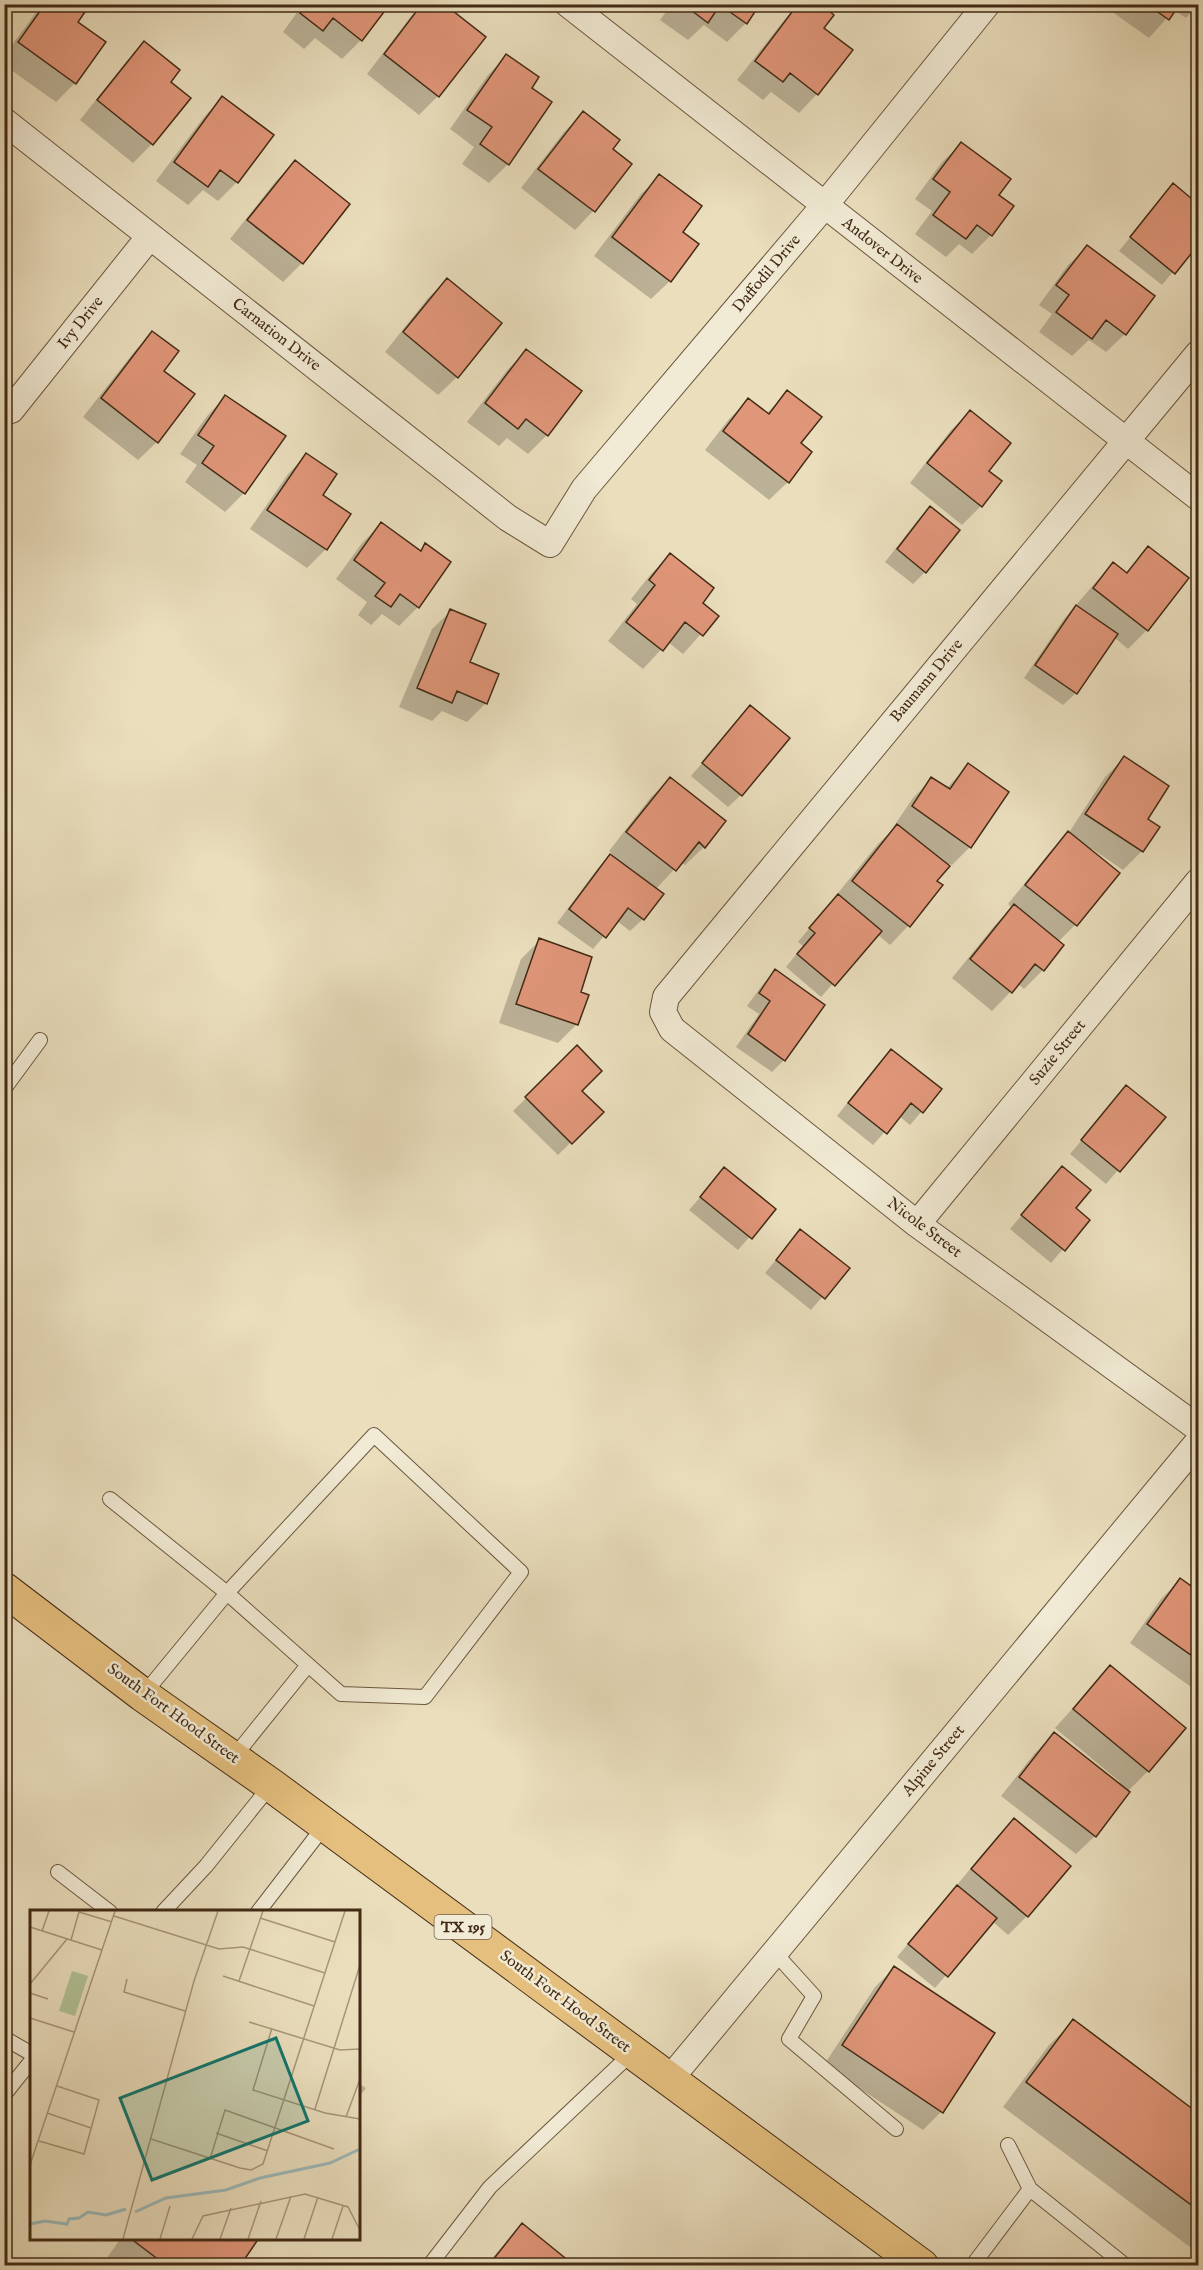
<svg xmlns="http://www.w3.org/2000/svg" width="1203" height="2270" viewBox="0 0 1203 2270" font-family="'IM FELL English',serif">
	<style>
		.shadow { fill: #0003 }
		.building { fill: #e09679; stroke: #422a14; stroke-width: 1.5 }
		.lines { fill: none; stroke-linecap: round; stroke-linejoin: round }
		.lane-casing { stroke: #6c573e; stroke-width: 16 }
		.street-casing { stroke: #6c573e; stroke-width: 28 }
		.highway-casing { stroke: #422a14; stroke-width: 35 }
		.lane { stroke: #f1ead4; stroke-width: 14 }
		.street { stroke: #f1ead4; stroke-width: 26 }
		.highway { stroke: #e5bf7e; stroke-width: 33 }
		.labels { text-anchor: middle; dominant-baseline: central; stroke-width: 5; stroke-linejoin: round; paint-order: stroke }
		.shield { fill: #f1ead4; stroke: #76644e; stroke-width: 1.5 }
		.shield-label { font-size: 15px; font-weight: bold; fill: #422a14 }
		.street-label { font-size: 16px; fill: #422a14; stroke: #f1ead4 }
		.inset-river { fill: none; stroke: #9cbabb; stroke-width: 3 }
		.inset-road { fill: none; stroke: #a79679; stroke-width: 1.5 }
		.view { fill: #0f766e; fill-opacity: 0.15; stroke: #0f766e; stroke-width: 3 }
		.inset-edge { fill: none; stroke: #422a14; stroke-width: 3 }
	</style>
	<rect width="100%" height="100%" fill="#eadebd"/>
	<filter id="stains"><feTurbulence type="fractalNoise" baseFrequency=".00333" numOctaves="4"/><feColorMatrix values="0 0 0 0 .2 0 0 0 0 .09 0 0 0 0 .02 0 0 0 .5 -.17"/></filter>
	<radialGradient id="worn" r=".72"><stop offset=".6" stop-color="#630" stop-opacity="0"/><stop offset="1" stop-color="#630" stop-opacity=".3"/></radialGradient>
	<path class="shadow" d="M 42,4 L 79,4 L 76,22 L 75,83 L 56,102 L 4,65 L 4,56 Z
		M 303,4 L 388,4 L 361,40 L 342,59 L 315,38 L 304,49 L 283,32 Z
		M 422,4 L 438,96 L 419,115 L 367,74 L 412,15 Z
		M 672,4 L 759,4 L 746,23 L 727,42 L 704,25 L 688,40 L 660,20 Z
		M 797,4 L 819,4 L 822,28 L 851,50 L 817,94 L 799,113 L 771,92 L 763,100 L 737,80 Z
		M 1101,4 L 1198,4 L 1198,5 L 1186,18 L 1174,10 L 1149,38 Z
		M 144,43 L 169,82 L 189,98 L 152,144 L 133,163 L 80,120 L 126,62 Z
		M 506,56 L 530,88 L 550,103 L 508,164 L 489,183 L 462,164 L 474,147 L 450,129 L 488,75 Z
		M 222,98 L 272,135 L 237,182 L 218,201 L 203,190 L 188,205 L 156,181 L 204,117 Z
		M 583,113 L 611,149 L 630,164 L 593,211 L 575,230 L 521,188 L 564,132 Z
		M 961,144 L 997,195 L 1012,207 L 991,235 L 972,254 L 959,244 L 946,257 L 915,234 L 932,211 L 915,199 L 942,162 Z
		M 295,162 L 347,205 L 302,263 L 283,282 L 230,239 L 276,181 Z
		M 660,176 L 680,232 L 670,281 L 651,299 L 594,256 L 641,194 Z
		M 1198,182 L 1198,191 L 1194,187 Z
		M 1173,185 L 1198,206 L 1198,242 L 1162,285 L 1119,251 Z
		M 1087,247 L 1125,334 L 1106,352 L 1089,340 L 1072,356 L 1039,332 L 1052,314 L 1039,305 L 1068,265 Z
		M 447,280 L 457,377 L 438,395 L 385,352 L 428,298 Z
		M 152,333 L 162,371 L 157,442 L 138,460 L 83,417 L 134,352 Z
		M 526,351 L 580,392 L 547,435 L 528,454 L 507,438 L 499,446 L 467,422 L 508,369 Z
		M 788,392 L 799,444 L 788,482 L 769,500 L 705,450 L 729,419 L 748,400 L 766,414 Z
		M 225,397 L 244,493 L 225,512 L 185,482 L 197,465 L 180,454 L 207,416 Z
		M 970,412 L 987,471 L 1000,481 L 981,506 L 962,525 L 910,483 L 951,430 Z
		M 306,455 L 320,496 L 326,549 L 307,568 L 250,529 L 288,474 Z
		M 930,508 L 925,572 L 913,584 L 885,562 L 918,520 Z
		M 381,524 L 419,552 L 426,545 L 449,562 L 418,607 L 399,626 L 382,614 L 371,625 L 358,615 L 367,602 L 336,579 L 362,543 Z
		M 1148,548 L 1187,578 L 1147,630 L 1128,649 L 1114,637 L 1076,693 L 1063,705 L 1024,678 L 1064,619 L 1095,583 L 1114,564 L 1125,573 Z
		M 670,555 L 701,604 L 717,616 L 683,654 L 668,642 L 643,669 L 608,641 L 637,604 L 631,599 L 651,574 Z
		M 451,611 L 468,663 L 486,703 L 467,722 L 442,711 L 432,721 L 399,707 L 432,629 Z
		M 1198,670 L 1198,689 L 1189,681 Z
		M 750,707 L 741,795 L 728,807 L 691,776 Z
		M 1124,758 L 1146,819 L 1142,851 L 1123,870 L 1092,849 L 1091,851 L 1118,873 L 1075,925 L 1058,942 L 1062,945 L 1043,970 L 1024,989 L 1018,984 L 992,1011 L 952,978 L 995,925 L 1012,908 L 1008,904 L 1050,852 L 1068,834 L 1105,777 Z
		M 968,765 L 970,847 L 952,865 L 949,864 L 935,881 L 941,885 L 908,926 L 890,945 L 877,934 L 821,997 L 786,967 L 803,946 L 798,942 L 878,844 L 896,827 L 894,826 L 913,798 L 932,779 L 946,789 Z
		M 670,779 L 704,847 L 685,865 L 681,862 L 655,890 L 643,919 L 630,931 L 617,921 L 593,949 L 557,923 L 598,868 L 612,854 L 609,851 L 651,797 Z
		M 540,940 L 579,993 L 577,1024 L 558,1043 L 499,1023 L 521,959 Z
		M 775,971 L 784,1060 L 772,1072 L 736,1047 L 759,1014 L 747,1006 L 763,984 Z
		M 577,1048 L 580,1091 L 602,1112 L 558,1155 L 513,1111 Z
		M 891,1051 L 940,1090 L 910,1125 L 899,1116 L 873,1145 L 837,1116 L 879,1063 Z
		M 1127,1087 L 1164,1117 L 1106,1184 L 1070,1154 Z
		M 1062,1168 L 1074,1209 L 1088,1220 L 1051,1263 L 1010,1229 Z
		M 725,1169 L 774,1209 L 738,1250 L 689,1210 Z
		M 800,1231 L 847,1268 L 811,1310 L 765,1273 Z
		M 1180,1580 L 1195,1590 L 1198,1586 L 1198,1692 L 1130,1643 L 1161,1599 Z
		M 1110,1667 L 1148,1771 L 1128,1791 L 1095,1836 L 1076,1854 L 1001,1796 L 1035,1753 L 1054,1734 L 1118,1784 L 1120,1782 L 1055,1728 Z
		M 1014,1820 L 1069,1866 L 1027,1916 L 1008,1935 L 992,1921 L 935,1988 L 897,1957 L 996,1838 Z
		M 894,1968 L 941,2112 L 923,2130 L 824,2065 L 875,1987 Z
		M 1074,2021 L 1198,2114 L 1198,2253 L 1003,2107 L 1049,2045 Z
		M 358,2083 L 366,2088 L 358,2098 Z
		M 522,2225 L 573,2266 L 485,2266 Z
		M 121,2238 L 257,2238 L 238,2266 L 109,2266 L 104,2262 Z"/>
	<path class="building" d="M 45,4 L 82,4 L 87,9 L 78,22 L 106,42 L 76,84 L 18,42 Z
		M 306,4 L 390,4 L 362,41 L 333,18 L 323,31 L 300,13 Z
		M 422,4 L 444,4 L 486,37 L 439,97 L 384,54 Z
		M 683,4 L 760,4 L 747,24 L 720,5 L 708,23 Z
		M 798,4 L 821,4 L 834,15 L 824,28 L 853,50 L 818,95 L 790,73 L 783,82 L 755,61 Z
		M 1147,4 L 1180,4 L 1169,20 Z
		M 144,41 L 180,70 L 171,82 L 191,98 L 153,145 L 97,100 Z
		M 506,54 L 539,77 L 532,88 L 552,102 L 509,165 L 480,144 L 492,127 L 467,110 Z
		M 222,96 L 274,135 L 238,183 L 220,170 L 208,187 L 174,162 Z
		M 583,111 L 620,140 L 613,149 L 632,164 L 595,212 L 538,169 Z
		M 961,142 L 1011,179 L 999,195 L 1014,206 L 992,236 L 977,225 L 966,239 L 933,215 L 950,192 L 933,179 Z
		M 295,160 L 350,204 L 303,264 L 247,220 Z
		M 659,174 L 702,206 L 683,232 L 699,244 L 671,282 L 612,237 Z
		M 1173,183 L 1198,204 L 1198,245 L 1175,274 L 1130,237 Z
		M 1087,245 L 1155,296 L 1126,335 L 1106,320 L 1092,339 L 1056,312 L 1069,295 L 1056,285 Z
		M 447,278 L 502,323 L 458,378 L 403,332 Z
		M 152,331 L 179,351 L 164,371 L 195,394 L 158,443 L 101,398 Z
		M 526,349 L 582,391 L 548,436 L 526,419 L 518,429 L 485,403 Z
		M 787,390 L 822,417 L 801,443 L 812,452 L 789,483 L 723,431 L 748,398 L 769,414 Z
		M 225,395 L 286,436 L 245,494 L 202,463 L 214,446 L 198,435 Z
		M 970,410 L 1011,443 L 989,471 L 1002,481 L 982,507 L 927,463 Z
		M 306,453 L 337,474 L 323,495 L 351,514 L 327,550 L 267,510 Z
		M 930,506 L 960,530 L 926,573 L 897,549 Z
		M 381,522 L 421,551 L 425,543 L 451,562 L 419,608 L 400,594 L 391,607 L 375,596 L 385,583 L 354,560 Z
		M 1148,546 L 1189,578 L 1148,631 L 1093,588 L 1113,562 L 1127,573 Z
		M 670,553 L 714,588 L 703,603 L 719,616 L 703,636 L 685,622 L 663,651 L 626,622 L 655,585 L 649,580 Z
		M 1076,605 L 1118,634 L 1077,694 L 1035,665 Z
		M 450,609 L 486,624 L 470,662 L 499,674 L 487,704 L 457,691 L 452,703 L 417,688 Z
		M 750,705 L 790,738 L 742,796 L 702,763 Z
		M 1124,756 L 1169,786 L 1148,819 L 1160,827 L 1143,852 L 1085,814 Z
		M 968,763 L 1009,792 L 971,848 L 912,806 L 931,777 L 950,789 Z
		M 670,777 L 726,821 L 705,848 L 699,842 L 676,871 L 626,832 Z
		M 897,824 L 950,866 L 937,881 L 943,885 L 910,927 L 852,881 Z
		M 1068,831 L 1120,873 L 1077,926 L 1025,885 Z
		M 610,854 L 664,894 L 644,920 L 628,908 L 606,938 L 569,909 Z
		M 838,894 L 882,931 L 835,986 L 797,954 L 815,933 L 809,928 Z
		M 1014,904 L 1064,945 L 1044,971 L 1035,964 L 1012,993 L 970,959 Z
		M 539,938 L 592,957 L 581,992 L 589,995 L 578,1025 L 516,1004 Z
		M 775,969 L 825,1005 L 785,1061 L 748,1034 L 770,1001 L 759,993 Z
		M 577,1045 L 602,1071 L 582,1091 L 604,1112 L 572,1144 L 525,1097 Z
		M 891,1049 L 942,1089 L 923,1113 L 911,1103 L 887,1134 L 848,1103 Z
		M 1126,1085 L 1166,1117 L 1120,1172 L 1081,1140 Z
		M 1062,1166 L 1091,1190 L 1076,1208 L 1090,1220 L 1065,1251 L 1021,1215 Z
		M 724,1167 L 776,1209 L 752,1239 L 700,1197 Z
		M 800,1229 L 850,1268 L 825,1299 L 776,1260 Z
		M 1180,1578 L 1198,1591 L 1198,1660 L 1147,1624 Z
		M 1110,1665 L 1186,1728 L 1149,1772 L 1073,1709 Z
		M 1054,1732 L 1130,1792 L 1096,1837 L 1019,1777 Z
		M 1014,1818 L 1071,1866 L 1028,1917 L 971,1869 Z
		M 957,1885 L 997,1918 L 948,1977 L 908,1944 Z
		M 894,1966 L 995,2033 L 943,2113 L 842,2045 Z
		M 1073,2019 L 1198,2113 L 1198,2210 L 1026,2082 Z
		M 522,2223 L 575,2266 L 488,2266 Z
		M 130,2238 L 259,2238 L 240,2266 L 167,2266 Z"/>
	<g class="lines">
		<defs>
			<path id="lane" d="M 4,1089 L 40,1040
				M 374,1435 L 521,1572 L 425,1697 L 341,1694 L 227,1593 Z
				M 110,1499 L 227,1593 L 143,1695
				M 233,1758 L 308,1665
				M 58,1872 L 110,1912
				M 163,1912 L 206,1866 L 271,1785
				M 258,1912 L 325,1825
				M 775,1953 L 814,1996 L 789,2039 L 896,2129
				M 4,2038 L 32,2054
				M 4,2095 L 32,2060
				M 1008,2145 L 1030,2189
				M 429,2266 L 490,2187 L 633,2052
				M 972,2266 L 1030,2189 L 1126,2266"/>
			<path id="street" d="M 568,4 L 1198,497
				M 4,121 L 508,518 L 550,544 L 584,489 L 824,206 L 987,4
				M 1198,354 L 666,997 L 663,1012 L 672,1029 L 917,1224 L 1198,1428
				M 11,410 L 150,236
				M 917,1224 L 1198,882
				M 669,2080 L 1198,1442"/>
			<path id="highway" d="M 4,1589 L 143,1695 L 271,1785 L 922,2266"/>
		</defs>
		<use href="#lane" class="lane-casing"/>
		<use href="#street" class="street-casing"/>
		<use href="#highway" class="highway-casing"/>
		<use href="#lane" class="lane"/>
		<use href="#street" class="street"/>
		<use href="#highway" class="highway"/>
	</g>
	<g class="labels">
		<rect class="shield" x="434.5" y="1915" width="57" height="24" rx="4.5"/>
		<g class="shield-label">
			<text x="463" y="1927">TX 195</text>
		</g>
		<g class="street-label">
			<text transform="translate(882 251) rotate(38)">Andover Drive</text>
			<text transform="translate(767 274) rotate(-50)">Daffodil Drive</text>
			<text transform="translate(81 323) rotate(-51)">Ivy Drive</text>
			<text transform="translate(276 335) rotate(38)">Carnation Drive</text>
			<text transform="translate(927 681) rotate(-50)">Baumann Drive</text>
			<text transform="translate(1058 1053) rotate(-51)">Suzie Street</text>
			<text transform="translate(924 1228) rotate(37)">Nicole Street</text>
			<text transform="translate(173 1714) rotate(36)">South Fort Hood Street</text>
			<text transform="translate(934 1761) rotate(-50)">Alpine Street</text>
			<text transform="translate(565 2002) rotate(37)">South Fort Hood Street</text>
		</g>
	</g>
	<g transform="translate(30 1910)">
		<rect width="330" height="330" fill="#eadebd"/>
		<path d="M 42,61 L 58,66 L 45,106 L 29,101 Z" fill="#b1c295"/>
		<path class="inset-river" d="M 105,302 L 136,288 L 196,280 L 230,268 L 300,253 L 330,239M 0,314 L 15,311 L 37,314 L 39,309 L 49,308 L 58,302 L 76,305 L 96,299"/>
		<path class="inset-road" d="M 84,6 L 189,39 L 213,37 L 295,63M 230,8 L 305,32M 0,17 L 72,40M 12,21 L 19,1M 41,30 L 49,2 L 82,12M 193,66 L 284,96M 97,69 L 94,82 L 155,101M 209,71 L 233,1M 0,74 L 37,29M 0,83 L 18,89M 0,108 L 44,122M 219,112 L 310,140 L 330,139M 242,118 L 223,180 L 295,203 L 330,209M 285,199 L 330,55M 17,203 L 61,218M 316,207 L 330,169M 186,223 L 238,241M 121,229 L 210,258 L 221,260 L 233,254 L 315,1M 9,231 L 54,244 L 69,190 L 27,176M 180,249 L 195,200 L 304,239M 0,255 L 85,1M 93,329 L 164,71 L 188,1M 130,329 L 140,296M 162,329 L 173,306 L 275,284 L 318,297 L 330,320M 190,329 L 201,298M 218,329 L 231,291M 246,329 L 261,286M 274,329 L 288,287M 302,329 L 313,296"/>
		<path class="view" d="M 246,128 L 278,211 L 122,270 L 90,188 Z"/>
		<rect width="330" height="330" class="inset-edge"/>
	</g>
	<rect width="1203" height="2270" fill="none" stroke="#eadebd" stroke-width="24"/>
	<rect x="6" y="6" width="1191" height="2258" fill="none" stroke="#422a14" stroke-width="3"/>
	<rect x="12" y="12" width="1179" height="2246" fill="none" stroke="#422a14" stroke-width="1.5"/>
	<rect width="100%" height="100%" filter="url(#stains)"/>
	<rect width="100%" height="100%" fill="url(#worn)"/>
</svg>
